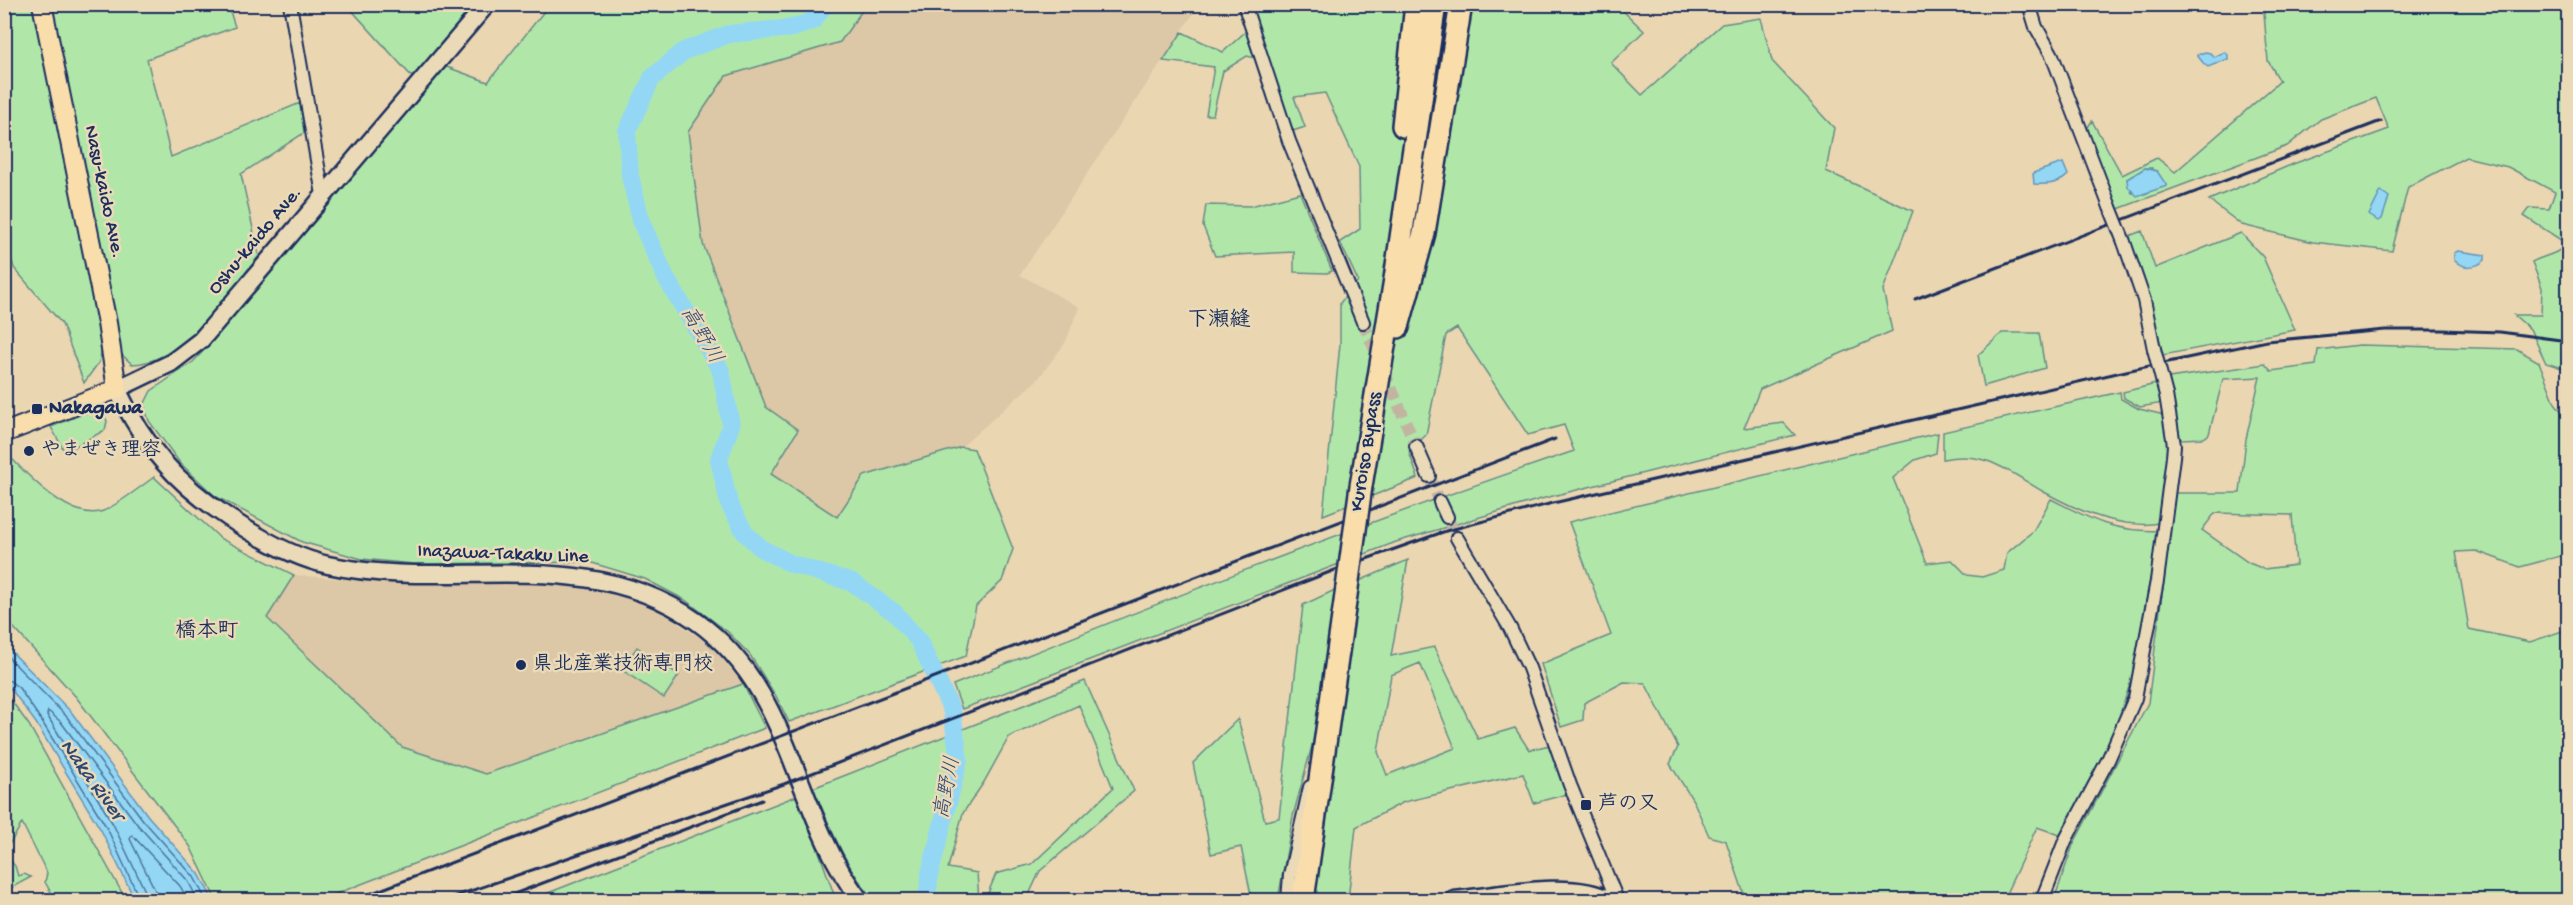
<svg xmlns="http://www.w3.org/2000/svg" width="2573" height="905" viewBox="0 0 2573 905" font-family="'Gochi Hand','Klee One',sans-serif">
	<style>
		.built { fill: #dcc7a6 }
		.green { fill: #b0e7a9; stroke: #668b84; stroke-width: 1.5; fill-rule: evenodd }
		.water { fill: #93d7f5; stroke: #6394b9; stroke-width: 1.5 }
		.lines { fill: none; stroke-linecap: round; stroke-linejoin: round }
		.shore { stroke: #4b729a; stroke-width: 1.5 }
		.river { stroke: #93d7f5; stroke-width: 18 }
		.street-tunnel { stroke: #c1b5a0; stroke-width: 12; stroke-dasharray: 12 6; stroke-linecap: butt }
		.street-casing { stroke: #1b2f5e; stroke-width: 16 }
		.secondary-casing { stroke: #1b2f5e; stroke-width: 21 }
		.primary-casing { stroke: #1b2f5e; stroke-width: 22 }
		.highway-casing { stroke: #1b2f5e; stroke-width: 26 }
		.street { stroke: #ebdab7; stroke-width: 12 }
		.secondary { stroke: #ebdab7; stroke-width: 16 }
		.primary { stroke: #f9deab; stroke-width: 18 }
		.highway { stroke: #f9deab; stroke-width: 21 }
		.rail { stroke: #1b2f5e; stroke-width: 3 }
		.street-bridge-casing { stroke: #1b2f5e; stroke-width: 16; stroke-linecap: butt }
		.highway-bridge-casing { stroke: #1b2f5e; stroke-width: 26; stroke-linecap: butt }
		.street-bridge { stroke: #ebdab7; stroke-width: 12 }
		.highway-bridge { stroke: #f9deab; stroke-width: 21 }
		.poi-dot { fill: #1b2f5e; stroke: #ebdab7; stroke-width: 2 }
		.labels { text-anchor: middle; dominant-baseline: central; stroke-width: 5; stroke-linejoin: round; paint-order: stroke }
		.street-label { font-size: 20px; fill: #1b2f5e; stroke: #ebdab7 }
		.poi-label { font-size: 20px; font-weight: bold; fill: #1b2f5e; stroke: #ebdab7; text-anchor: start }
		.neighbourhood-label { font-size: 21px; font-weight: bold; fill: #1b2f5e; stroke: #ebdab7 }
		.water-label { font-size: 21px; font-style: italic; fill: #2d4875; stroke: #ebdab7 }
	</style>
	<rect width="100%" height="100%" fill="#ead6b1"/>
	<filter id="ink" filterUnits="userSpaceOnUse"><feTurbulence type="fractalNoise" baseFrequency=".0167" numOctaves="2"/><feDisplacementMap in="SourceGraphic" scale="12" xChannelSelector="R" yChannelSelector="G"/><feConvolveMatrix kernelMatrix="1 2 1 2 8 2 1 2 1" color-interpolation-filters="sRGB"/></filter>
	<g filter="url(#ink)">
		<path class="built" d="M 866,5 L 1199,5 L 1020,275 L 1079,307 L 1065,343 L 1038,379 L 961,447 L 864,476 L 837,518 L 770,474 L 798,430 L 766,407 L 703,244 L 688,132 L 726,76 L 840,42 Z
			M 294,575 L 378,582 L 555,585 L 610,592 L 658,610 L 711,645 L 743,684 L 486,774 L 403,747 L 267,618 Z"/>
		<path class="green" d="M 354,4 L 477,5 L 414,79 L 348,6 Z
			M 4,5 L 228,5 L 235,27 L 147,59 L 171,157 L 300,103 L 304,133 L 241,174 L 259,256 C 228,293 184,363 132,364 L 121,354 L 109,316 L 99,362 L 84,383 L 62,324 L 14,268 L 5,235 Z
			M 549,5 L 866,5 L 840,42 L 726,76 L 688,132 L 703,244 L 766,407 L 798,430 L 771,474 L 837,517 L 864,476 L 961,447 L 974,449 L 1013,549 L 1002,581 L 976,606 L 966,656 L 789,722 L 776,696 L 750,655 L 728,632 L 685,600 L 645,579 L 589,562 L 414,564 L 362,559 L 302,542 L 215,496 L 180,463 L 149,421 L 144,405 L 151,391 L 193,362 L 210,344 L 444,66 L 488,82 Z
			M 1251,5 L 1617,5 L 1644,31 L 1611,63 L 1642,95 L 1722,24 L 1761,18 L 1772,61 L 1834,128 L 1826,171 L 1913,211 L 1883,290 L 1892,331 L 1760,389 L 1744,428 L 1784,423 L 1795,435 L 1541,499 L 1396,542 L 962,709 L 953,685 C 1158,603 1364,522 1574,451 L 1564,425 L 1528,435 L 1457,328 L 1446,335 L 1426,435 L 1409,452 L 1418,478 L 1323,515 L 1340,344 L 1340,303 L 1358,281 L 1340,242 L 1360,229 L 1359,167 L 1325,93 L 1294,97 L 1305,127 L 1293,131 L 1267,61 L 1247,56 L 1223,71 L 1213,115 L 1206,115 L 1214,67 L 1163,61 L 1182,32 L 1223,52 L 1255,23 Z
			M 2267,5 L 2568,5 L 2568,370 L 2546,363 L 2530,329 L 2514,315 L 2541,315 L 2542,288 L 2532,262 C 2545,255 2557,255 2567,244 L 2524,216 L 2530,208 L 2549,209 L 2555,192 L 2508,167 L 2466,157 L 2408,187 L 2392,251 L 2313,242 L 2242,225 L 2209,200 L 2293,164 L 2389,129 L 2376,98 L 2321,119 L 2287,146 L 2118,209 L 2086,130 L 2092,121 L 2122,175 L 2157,158 L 2175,172 L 2280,81 L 2268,61 L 2264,14 ZM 2145,168 L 2152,168 L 2153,190 L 2145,194 L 2132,193 L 2127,179 Z
			M 1300,193 L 1332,271 L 1327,273 L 1294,272 L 1294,252 L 1215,256 L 1203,226 L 1206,205 L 1251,206 Z
			M 2142,231 L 2155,268 L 2241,233 L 2263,257 L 2295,330 L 2163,355 L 2148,294 L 2129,236 Z
			M 2002,333 L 2039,333 L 2045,368 L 1984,386 L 1978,355 Z
			M 2359,345 L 2517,349 L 2539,362 L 2555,403 L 2568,420 L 2568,554 L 2520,567 L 2476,551 L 2456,552 L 2469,629 L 2530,642 L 2568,629 L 2568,900 L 2054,900 L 2073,845 L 2148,703 L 2175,493 L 2240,493 L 2246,439 L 2260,377 L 2223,379 L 2209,434 L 2204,438 L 2180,439 L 2174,420 L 2169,378 L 2265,364 L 2271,371 L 2316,365 L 2318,350 ZM 2215,513 L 2292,515 L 2296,565 L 2264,569 L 2249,563 L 2202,530 Z
			M 2156,384 L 2163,403 L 2140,407 L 2124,398 L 2123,392 Z
			M 2120,392 L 2121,399 L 2139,409 L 2160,414 L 2166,418 L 2170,444 L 2158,523 C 2146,526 2137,524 2126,523 C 2097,519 2070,506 2044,492 C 2009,472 1986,450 1943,459 L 1943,432 Z
			M 85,413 L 103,413 L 107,421 L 105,430 L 65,452 L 51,427 Z
			M 1938,433 L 1936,453 L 1915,460 L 1893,478 L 1927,563 L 1952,560 L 1967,575 L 1982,577 L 2004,570 L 2007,553 L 2033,531 L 2051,499 C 2093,520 2110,531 2159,531 L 2132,678 L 2108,750 L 2060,835 L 2037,827 L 2003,900 L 1746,900 L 1726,841 L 1709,836 L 1694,802 L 1670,764 L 1678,747 L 1645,683 L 1624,682 L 1584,703 L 1583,720 L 1561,727 L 1541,664 L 1611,635 L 1569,522 Z
			M 5,455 L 12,459 C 31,478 69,519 100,512 C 111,510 143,485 154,477 L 221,539 L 294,575 L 267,618 L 402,747 L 486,774 L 743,684 L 765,728 L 320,900 L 216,900 L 190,846 L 76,697 L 5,618 Z
			M 1408,560 L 1391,656 L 1434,647 L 1478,739 L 1515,728 L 1529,750 L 1550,745 L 1567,794 L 1534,803 L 1523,774 L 1404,802 L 1356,827 L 1348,900 L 1310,900 L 1359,581 ZM 1420,663 L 1455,748 L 1387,775 L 1378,752 L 1391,675 Z
			M 1339,588 L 1316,731 L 1293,816 L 1278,900 L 1252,900 L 1241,847 L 1211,854 L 1193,763 L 1238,719 L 1265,821 L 1279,818 L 1303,605 Z
			M 637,647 L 679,675 L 664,698 L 622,670 Z
			M 1085,681 L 1134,791 L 1040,871 L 1027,899 L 987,900 L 986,898 L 996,874 L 1032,864 L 1113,788 L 1079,705 L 1009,737 L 984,782 L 963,813 L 948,868 L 977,873 L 979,900 L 874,900 C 845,867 831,828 813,788 Z
			M 5,692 L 29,725 L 126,900 L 55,900 L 45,882 L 47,873 L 22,823 L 11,842 L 5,846 Z
			M 799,795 L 836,900 L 530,900 Z
			M 5,854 L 15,866 L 18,876 L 24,874 L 31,877 L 7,890 L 5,889 Z"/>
		<path class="water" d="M 2205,52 L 2210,53 L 2214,57 L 2225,52 L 2228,55 L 2228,59 L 2208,67 L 2204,64 L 2197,55 Z
			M 2063,163 L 2068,175 C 2060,184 2046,185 2034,184 L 2033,173 Z
			M 2145,168 L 2157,171 L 2167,186 L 2137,196 L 2128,187 L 2127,179 Z
			M 2381,191 L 2389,197 L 2382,219 L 2378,221 L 2369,215 Z
			M 2458,251 L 2485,255 L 2485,260 C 2477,268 2462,269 2454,260 L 2454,253 Z
			M 4,644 L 72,713 L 148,816 L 199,874 L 213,900 L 135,900 L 101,830 L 36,723 L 14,693 L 5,683 Z"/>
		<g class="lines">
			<path class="shore" d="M 4,653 L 67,717 L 143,820 L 194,877 L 206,900
				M 4,679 L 10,681 L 19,688 L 41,720 L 107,828 L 140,900
				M 148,900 L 146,893 L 113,824 L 47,715 L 48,711 L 61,722 L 137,824 L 188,881 L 198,900
				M 157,900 L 155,890 L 130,839 L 132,835 L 180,886 L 188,900"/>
			<path class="river" d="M 825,4 L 813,21 L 793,28 L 729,34 L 684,51 L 652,78 L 627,131 L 630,176 L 642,224 L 665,276 L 721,371 L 731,425 L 719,459 L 729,504 L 745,533 L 762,549 L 792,564 L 853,583 L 895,613 L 919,641 L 952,711 L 959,760 L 930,873 L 927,900"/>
			<path class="street-tunnel" d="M 1363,322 L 1416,446
				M 1429,476 L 1440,502
				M 1447,517 L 1457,538"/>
			<defs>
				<path id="street" d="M 290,4 L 323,195
					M 1244,4 L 1289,141 L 1363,322
					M 2029,4 L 2036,27 L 2052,55 L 2110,207
					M 2124,242 L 2144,300 L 2154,349
					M 1416,446 L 1429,476
					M 1440,502 L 1447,517
					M 1457,538 L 1510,628 L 1529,668 L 1570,785 L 1617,900
					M 1288,900 L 1290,875 L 1310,787
					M 2042,900 L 2065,841 L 2108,760 L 2135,698 L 2157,581 L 2173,457 L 2174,445 L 2166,395"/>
				<path id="secondary" d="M 487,4 L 201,340 L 171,363 L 117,389 C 144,446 176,483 229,518 C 259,538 292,557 328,565 C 453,592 584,542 696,621 C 793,689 793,812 860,900
					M 1454,900 C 1496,896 1573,879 1609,900"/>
				<path id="primary" d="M 4,433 L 117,389 L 107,323 L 42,4"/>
				<path id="highway" d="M 1403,126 L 1416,4
					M 1398,327 L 1424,233 L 1461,4
					M 1361,486 L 1395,279 L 1435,4
					M 1303,900 L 1347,588"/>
			</defs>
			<use href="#street" class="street-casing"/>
			<use href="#secondary" class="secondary-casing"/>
			<use href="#primary" class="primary-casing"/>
			<use href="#highway" class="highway-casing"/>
			<use href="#street" class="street"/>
			<use href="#secondary" class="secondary"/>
			<use href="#primary" class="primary"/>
			<use href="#highway" class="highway"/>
			<path class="rail" d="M 1915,299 L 2381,121
				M 354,900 L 1555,439
				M 444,900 L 784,784 L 1335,570 L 1446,531 L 1549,504 L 2126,371 L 2267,341 L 2385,330 L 2442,330 L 2500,332 L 2568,341
				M 498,900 L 762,800"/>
			<defs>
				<path id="street-bridge" d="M 2110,207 L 2124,242
					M 2154,349 L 2166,395"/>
				<path id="highway-bridge" d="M 1347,588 L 1361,486"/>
			</defs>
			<use href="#street-bridge" class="street-bridge-casing"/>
			<use href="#highway-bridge" class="highway-bridge-casing"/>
			<use href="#street-bridge" class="street-bridge"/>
			<use href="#highway-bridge" class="highway-bridge"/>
		</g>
	</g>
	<g class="poi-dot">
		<rect x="31" y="403" width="12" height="12" rx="3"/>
		<circle cx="29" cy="451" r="6"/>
		<circle cx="521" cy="665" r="6"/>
		<rect x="1580" y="799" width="12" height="12" rx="3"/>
	</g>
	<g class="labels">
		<g class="street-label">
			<text transform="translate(103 192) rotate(78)">Nasu-kaido Ave.</text>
			<text transform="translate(256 241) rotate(-50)">Oshu-kaido Ave.</text>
			<text transform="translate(1367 452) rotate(-81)">Kuroiso Bypass</text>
			<text transform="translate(503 555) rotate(2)">Inazawa-Takaku Line</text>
		</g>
		<g class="poi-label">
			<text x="49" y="409">Nakagawa</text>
			<text x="41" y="451">やまぜき理容</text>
			<text x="533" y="665">県北産業技術専門校</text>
			<text x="1598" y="805">芦の又</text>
		</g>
		<g class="neighbourhood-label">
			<text x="1219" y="321">下瀬縫</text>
			<text x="207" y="632">橋本町</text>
		</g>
		<g class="water-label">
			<text transform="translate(700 336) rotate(60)">高野川</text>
			<text transform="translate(91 781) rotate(54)">Naka River</text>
			<text transform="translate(949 788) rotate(-79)">高野川</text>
		</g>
	</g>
	<rect width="2573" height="905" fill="none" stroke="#ebdab7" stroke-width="24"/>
	<rect x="12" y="12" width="2549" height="881" fill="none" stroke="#1b2f5e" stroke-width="2" filter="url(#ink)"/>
</svg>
